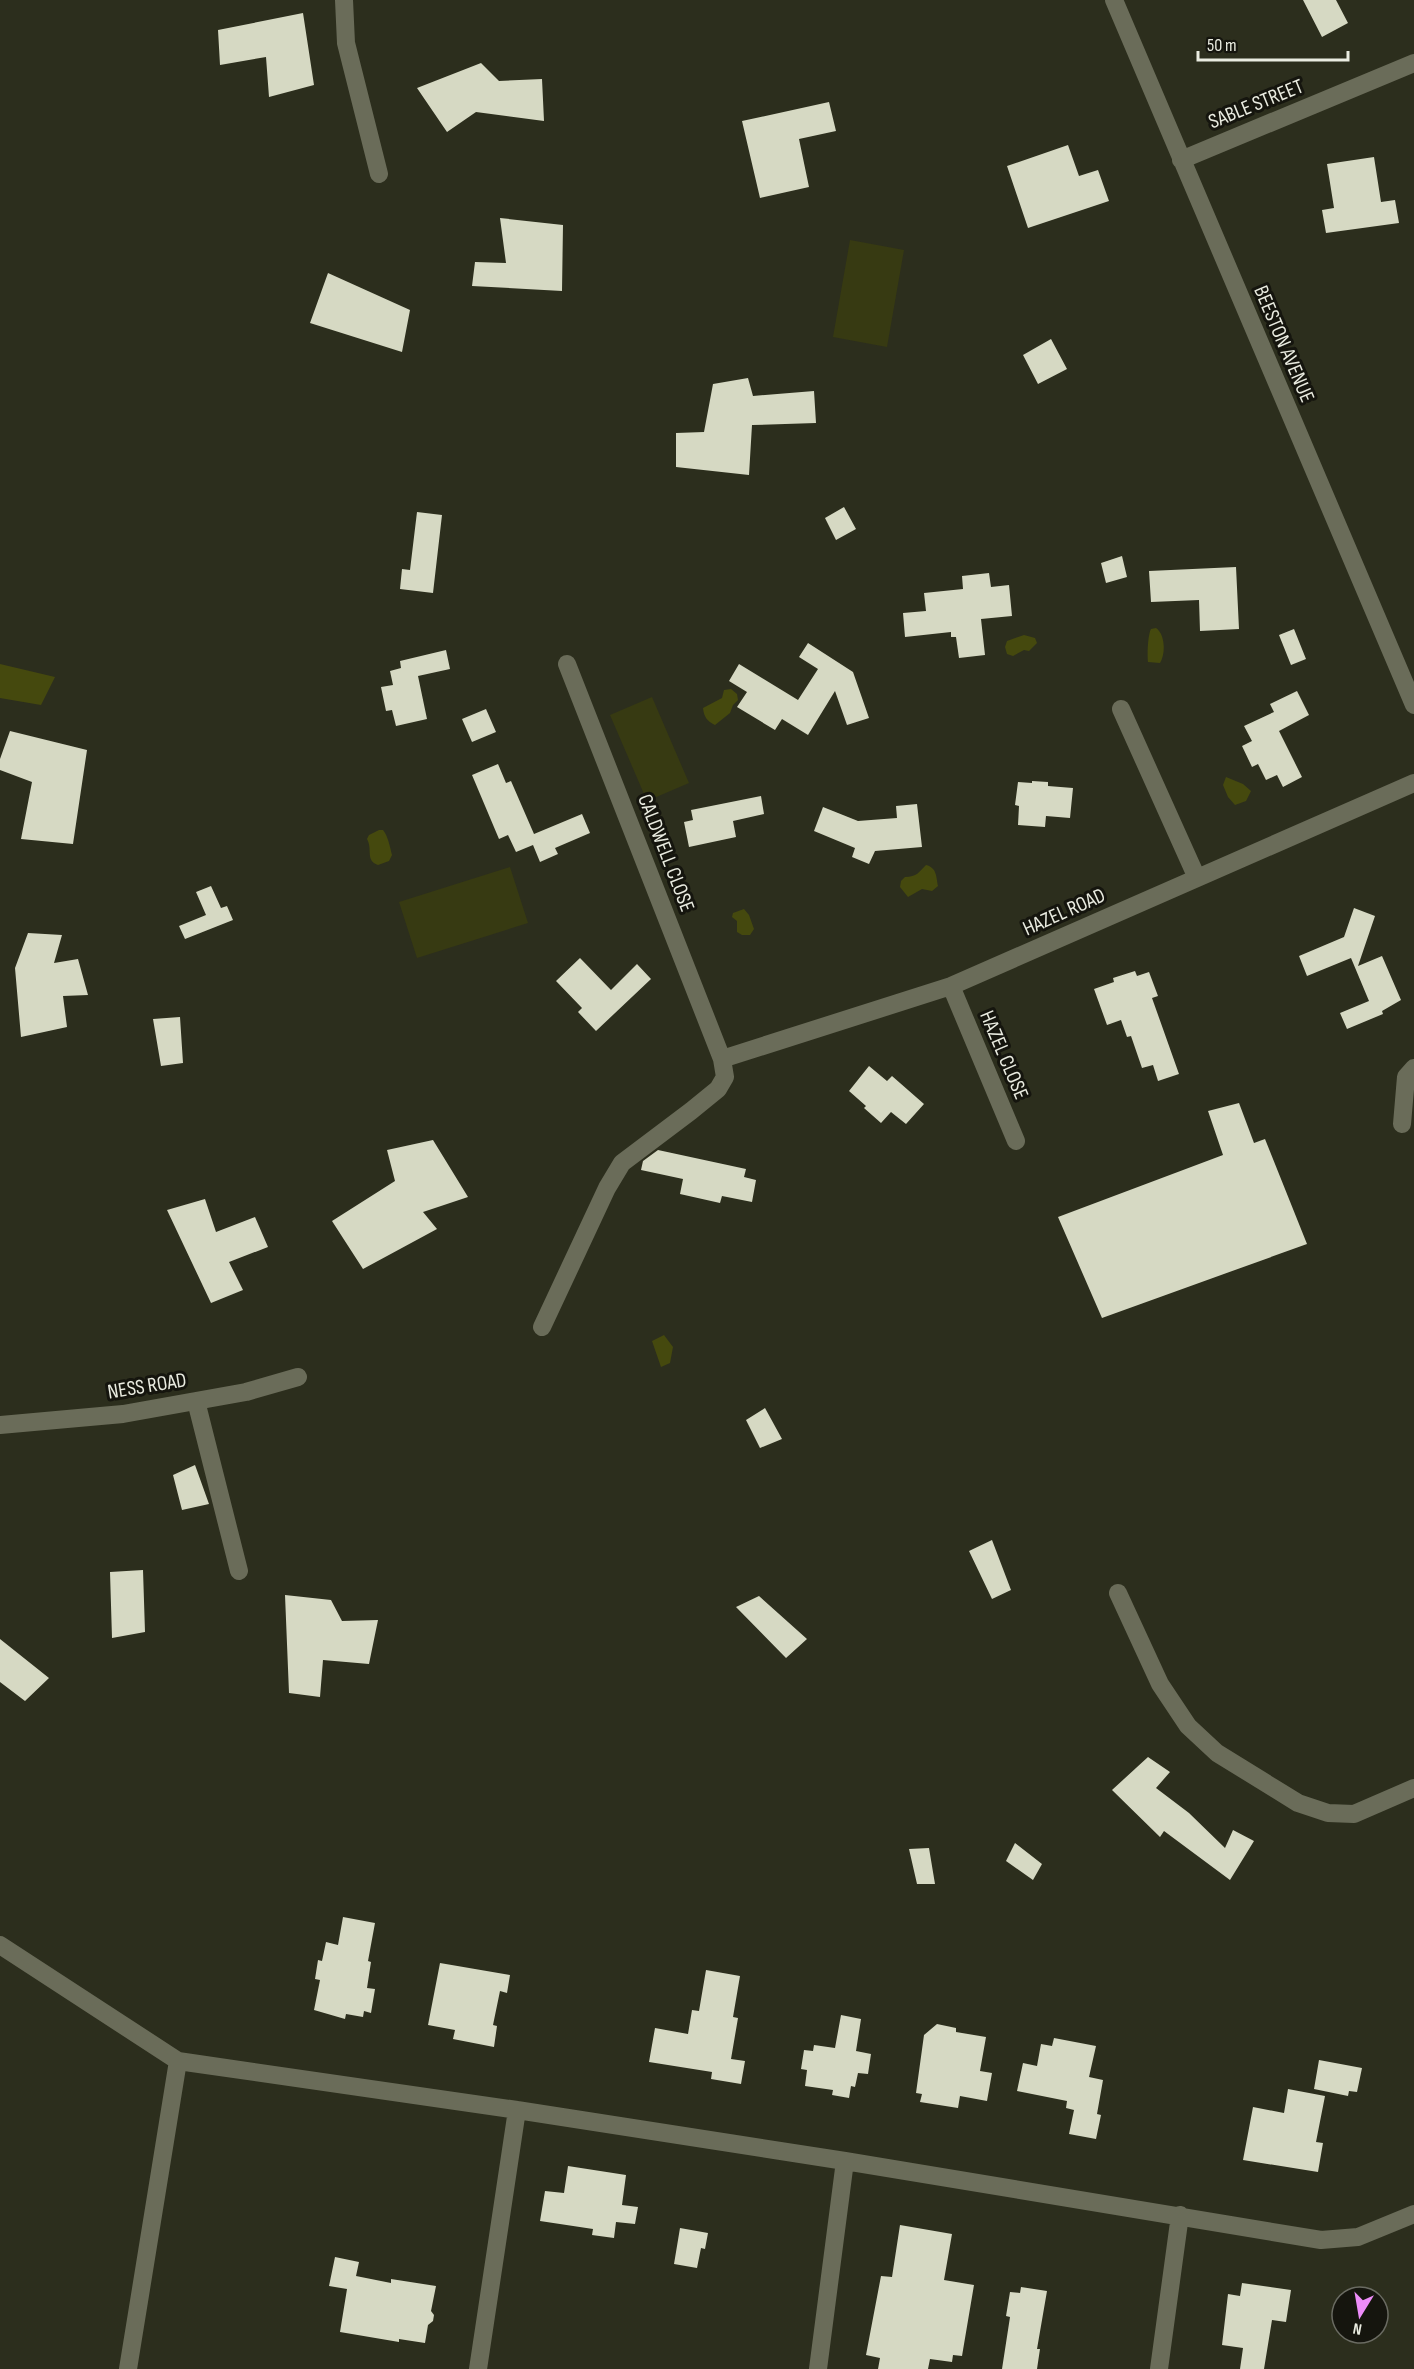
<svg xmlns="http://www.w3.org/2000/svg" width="1414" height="2369" viewBox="0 0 1414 2369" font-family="'Sofia Sans Condensed',sans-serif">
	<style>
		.green { fill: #373a12 }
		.water { fill: #45490e }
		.building { fill: #d6d9c3 }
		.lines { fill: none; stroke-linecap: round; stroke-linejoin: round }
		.minor { stroke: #6a6c59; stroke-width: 18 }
		.labels { text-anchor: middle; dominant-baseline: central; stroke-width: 6; stroke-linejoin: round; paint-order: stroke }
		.street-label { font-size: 21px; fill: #eaece1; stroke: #15150e }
	</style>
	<rect width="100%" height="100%" fill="#2c2e1d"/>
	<path class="green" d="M 850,240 L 904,250 L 887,347 L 833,337 Z
		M 652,697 L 689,783 L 647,801 L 610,715 Z
		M 510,867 L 528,923 L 417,958 L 399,902 Z"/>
	<path class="water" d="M 1156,628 C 1165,634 1166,653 1160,663 L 1148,662 C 1147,654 1148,634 1151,629 Z
		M 1024,635 L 1035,638 L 1037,643 L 1029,651 L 1024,650 L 1013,656 L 1007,654 L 1005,647 L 1007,641 Z
		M 0,664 L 55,677 L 41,705 L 0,698 Z
		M 731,689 L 737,694 L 738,700 L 733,705 L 730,713 L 715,725 C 707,721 704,717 703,708 L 722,698 L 724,690 Z
		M 1226,777 L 1243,784 L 1251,791 L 1246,801 L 1235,805 L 1228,797 L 1223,785 Z
		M 379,830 L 383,830 C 388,836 390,847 392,855 L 389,861 L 378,865 C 365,860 373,850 367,839 L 369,835 Z
		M 926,865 C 937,868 936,876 938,886 L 932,891 L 922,889 L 908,897 L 900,887 L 901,881 L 905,877 C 917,877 919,872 926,865 Z
		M 744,909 L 749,915 L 754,929 L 750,935 L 742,935 L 737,932 L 737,921 L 732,917 L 733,913 Z
		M 664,1335 L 673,1347 L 670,1363 L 661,1367 L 652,1341 Z"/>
	<path class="building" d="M 1303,0 L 1336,0 L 1348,23 L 1322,37 Z
		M 303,13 L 314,85 L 269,97 L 266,57 L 220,65 L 218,30 Z
		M 481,63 L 499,81 L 542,79 L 544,121 L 476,112 L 447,132 L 417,88 Z
		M 829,102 L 836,131 L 799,139 L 809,187 L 760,198 L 742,121 Z
		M 1068,145 L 1079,176 L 1098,170 L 1109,201 L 1028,228 L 1007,166 Z
		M 1374,157 L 1381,202 L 1395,200 L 1399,223 L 1326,233 L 1322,210 L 1334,208 L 1327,164 Z
		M 500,218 L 563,225 L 562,291 L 472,286 L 475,262 L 506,263 Z
		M 328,273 L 410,310 L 402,352 L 310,323 Z
		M 1051,339 L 1067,369 L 1038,384 L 1023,355 Z
		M 748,378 L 753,396 L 814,391 L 816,423 L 752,425 L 749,475 L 676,467 L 676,433 L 704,432 L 713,384 Z
		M 844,507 L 856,529 L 836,540 L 825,518 Z
		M 417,512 L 442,515 L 433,593 L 400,589 L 402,569 L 410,570 Z
		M 1122,556 L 1127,577 L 1106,583 L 1101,563 Z
		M 1236,567 L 1239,629 L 1200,631 L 1199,600 L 1151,602 L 1149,571 Z
		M 989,573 L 991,587 L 1009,585 L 1012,616 L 981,619 L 985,655 L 959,658 L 956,637 L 951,637 L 951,632 L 905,637 L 903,613 L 926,611 L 924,593 L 963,589 L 962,576 Z
		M 1294,629 L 1306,659 L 1291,665 L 1279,635 Z
		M 808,643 L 853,672 L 869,718 L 847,725 L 835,691 L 808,735 L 782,719 L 775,730 L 737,707 L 747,692 L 729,681 L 739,664 L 798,700 L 818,669 L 799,657 Z
		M 446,650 L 450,669 L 418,676 L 427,719 L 396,726 L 392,710 L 386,711 L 381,687 L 393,685 L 390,671 L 401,668 L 400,661 Z
		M 1297,691 L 1309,715 L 1279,731 L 1302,777 L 1283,787 L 1277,775 L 1266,780 L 1258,764 L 1252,767 L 1242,746 L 1252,741 L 1244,726 L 1274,712 L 1270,704 Z
		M 486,709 L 496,732 L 472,742 L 462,719 Z
		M 10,731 L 87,750 L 73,844 L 21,839 L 32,782 L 0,770 L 0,759 Z
		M 498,764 L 506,783 L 511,781 L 534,834 L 582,814 L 590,833 L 555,848 L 558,854 L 540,862 L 533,845 L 516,852 L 508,835 L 499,839 L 472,775 Z
		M 1032,781 L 1048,782 L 1048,786 L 1073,788 L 1070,818 L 1046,816 L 1045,827 L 1018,825 L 1019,806 L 1015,805 L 1018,782 L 1032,783 Z
		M 761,796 L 764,814 L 733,821 L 736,837 L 689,847 L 684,822 L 693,820 L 691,810 Z
		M 917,804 L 922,847 L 875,851 L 869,864 L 852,857 L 855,848 L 814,831 L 823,807 L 858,821 L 897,818 L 896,806 Z
		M 211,886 L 221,908 L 227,906 L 233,920 L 185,939 L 179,926 L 206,915 L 196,892 Z
		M 1354,908 L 1375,916 L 1358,966 L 1382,956 L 1401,1000 L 1382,1011 L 1383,1014 L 1347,1029 L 1340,1013 L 1369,1001 L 1351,958 L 1307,976 L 1299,956 L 1344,937 Z
		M 28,933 L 62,935 L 54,963 L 78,959 L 88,995 L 63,996 L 67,1027 L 21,1037 L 15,968 Z
		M 580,958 L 611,990 L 637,964 L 651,979 L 596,1031 L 578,1012 L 582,1008 L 556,981 Z
		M 1135,971 L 1137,976 L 1149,972 L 1158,996 L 1152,998 L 1179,1074 L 1158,1081 L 1153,1065 L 1142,1068 L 1131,1036 L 1127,1037 L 1121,1020 L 1107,1025 L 1094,989 L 1114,982 L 1113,978 Z
		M 180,1017 L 183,1063 L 161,1066 L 153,1019 Z
		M 869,1066 L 887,1081 L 892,1076 L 924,1104 L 906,1124 L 891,1112 L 881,1123 L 864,1108 L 866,1106 L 849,1091 Z
		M 1239,1103 L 1254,1143 L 1265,1139 L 1307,1244 L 1102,1318 L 1058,1217 L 1223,1155 L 1208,1111 Z
		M 433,1140 L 468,1197 L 423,1212 L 437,1229 L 363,1269 L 332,1221 L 395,1181 L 387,1150 Z
		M 658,1150 L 746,1169 L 744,1177 L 756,1180 L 752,1202 L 722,1196 L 720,1203 L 680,1194 L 683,1179 L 641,1170 L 643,1161 Z
		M 205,1199 L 216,1232 L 255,1217 L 268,1247 L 229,1262 L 243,1290 L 211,1303 L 167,1210 Z
		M 765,1408 L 782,1439 L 760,1448 L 746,1420 Z
		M 195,1465 L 209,1504 L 182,1510 L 173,1475 Z
		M 992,1540 L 1011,1590 L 992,1599 L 969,1551 Z
		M 143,1570 L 145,1632 L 112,1638 L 110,1572 Z
		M 285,1595 L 331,1600 L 342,1621 L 378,1620 L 369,1664 L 323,1660 L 320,1697 L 289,1693 Z
		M 759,1596 L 807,1639 L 786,1658 L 736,1607 Z
		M 0,1639 L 49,1678 L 25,1701 L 0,1682 Z
		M 1148,1757 L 1170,1772 L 1156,1788 L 1189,1813 L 1225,1848 L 1233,1830 L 1254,1841 L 1230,1880 L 1164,1831 L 1160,1837 L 1112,1790 Z
		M 1015,1843 L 1042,1864 L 1033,1880 L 1006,1861 Z
		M 929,1848 L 935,1884 L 917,1884 L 909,1849 Z
		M 343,1917 L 375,1923 L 368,1961 L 371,1962 L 367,1988 L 375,1989 L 371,2013 L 364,2011 L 363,2017 L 346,2014 L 345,2019 L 314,2010 L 320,1980 L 315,1979 L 318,1960 L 322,1961 L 326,1942 L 338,1945 Z
		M 440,1963 L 510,1975 L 507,1993 L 500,1991 L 493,2025 L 497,2026 L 494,2047 L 453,2039 L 455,2030 L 428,2025 Z
		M 706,1970 L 740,1976 L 733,2017 L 738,2018 L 731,2059 L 745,2061 L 741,2084 L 711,2079 L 712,2072 L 649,2062 L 655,2028 L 688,2034 L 692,2010 L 699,2011 Z
		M 841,2015 L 861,2019 L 856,2051 L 871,2054 L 868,2074 L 858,2073 L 855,2087 L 851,2086 L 849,2098 L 832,2095 L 833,2090 L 805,2086 L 807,2070 L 801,2069 L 804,2050 L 813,2051 L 814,2045 L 835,2048 Z
		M 937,2024 L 956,2028 L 956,2032 L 986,2037 L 980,2071 L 992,2073 L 987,2101 L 960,2096 L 958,2108 L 920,2102 L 922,2094 L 916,2093 L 924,2035 Z
		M 1054,2038 L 1096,2046 L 1089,2077 L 1103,2080 L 1097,2114 L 1101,2115 L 1096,2139 L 1069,2134 L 1074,2110 L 1066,2108 L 1067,2101 L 1017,2091 L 1023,2063 L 1037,2066 L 1041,2044 L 1052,2046 Z
		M 1319,2060 L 1362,2068 L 1357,2092 L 1349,2091 L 1348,2096 L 1314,2089 Z
		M 1288,2089 L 1325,2096 L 1316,2142 L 1323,2143 L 1318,2172 L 1243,2160 L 1253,2107 L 1284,2113 Z
		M 568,2166 L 626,2175 L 622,2205 L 638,2207 L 635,2224 L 616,2222 L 614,2238 L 592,2235 L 593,2229 L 540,2221 L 545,2191 L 564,2193 Z
		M 900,2225 L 952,2234 L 944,2280 L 974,2285 L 962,2356 L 953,2355 L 952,2362 L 930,2359 L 928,2369 L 878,2369 L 880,2358 L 866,2355 L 881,2276 L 892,2277 Z
		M 680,2228 L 708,2233 L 705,2249 L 701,2248 L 697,2268 L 674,2264 Z
		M 335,2257 L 359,2262 L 356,2276 L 391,2283 L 391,2279 L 436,2286 L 431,2311 L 434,2315 L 433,2321 L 428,2325 L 425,2343 L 399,2339 L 399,2342 L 340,2332 L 347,2289 L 329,2286 Z
		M 1242,2283 L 1291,2290 L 1286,2322 L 1272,2320 L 1264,2369 L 1240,2369 L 1243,2348 L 1222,2345 L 1228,2294 L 1240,2296 Z
		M 1021,2287 L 1047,2291 L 1037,2349 L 1040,2349 L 1037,2369 L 1002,2369 L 1010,2317 L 1006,2316 L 1010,2292 L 1020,2293 Z"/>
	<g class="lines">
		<path class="minor" d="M 344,0 L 346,43 L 379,174
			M 1114,0 L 1414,705
			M 1181,160 L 1414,63
			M 1121,709 L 1197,878
			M 951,986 L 1016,1141
			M 722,1059 L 951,986 L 1414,783
			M 1402,1124 L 1406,1077 L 1414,1068
			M 542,1327 L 607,1188 L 622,1163 L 691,1111 L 718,1089 L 725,1077 L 722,1059 L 567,664
			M 196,1401 L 239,1571
			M 0,1425 L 123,1414 L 246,1392 L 298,1377
			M 1118,1593 L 1160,1684 L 1188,1726 L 1217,1753 L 1298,1803 L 1328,1813 L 1354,1814 L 1414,1788
			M 0,1945 L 178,2061 L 517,2110 L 845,2161 L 1321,2240 L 1358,2237 L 1414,2214
			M 128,2369 L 178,2061
			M 478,2369 L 517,2110
			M 818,2369 L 845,2161
			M 1159,2369 L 1180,2215"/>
	</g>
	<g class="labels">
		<g class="street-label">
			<text transform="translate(1256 104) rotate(-22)">SABLE STREET</text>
			<text transform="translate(1284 344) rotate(67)">BEESTON AVENUE</text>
			<text transform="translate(666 853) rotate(69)">CALDWELL CLOSE</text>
			<text transform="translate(1064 912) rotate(-24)">HAZEL ROAD</text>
			<text transform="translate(1004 1055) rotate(67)">HAZEL CLOSE</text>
			<text transform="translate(147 1386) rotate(-9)">NESS ROAD</text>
		</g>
	</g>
	<g transform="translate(1360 2315) rotate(191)"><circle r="28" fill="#15150e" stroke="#6a6b62" stroke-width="1.5"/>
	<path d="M0-4.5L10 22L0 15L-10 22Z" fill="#ed8cf9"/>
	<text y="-9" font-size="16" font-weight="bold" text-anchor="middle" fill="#eaece1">N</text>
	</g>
	<path d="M1198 51v9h150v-9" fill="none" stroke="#eaece1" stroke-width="3"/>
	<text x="1207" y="51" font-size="18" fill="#eaece1" stroke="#15150e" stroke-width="4.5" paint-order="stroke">50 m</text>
</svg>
